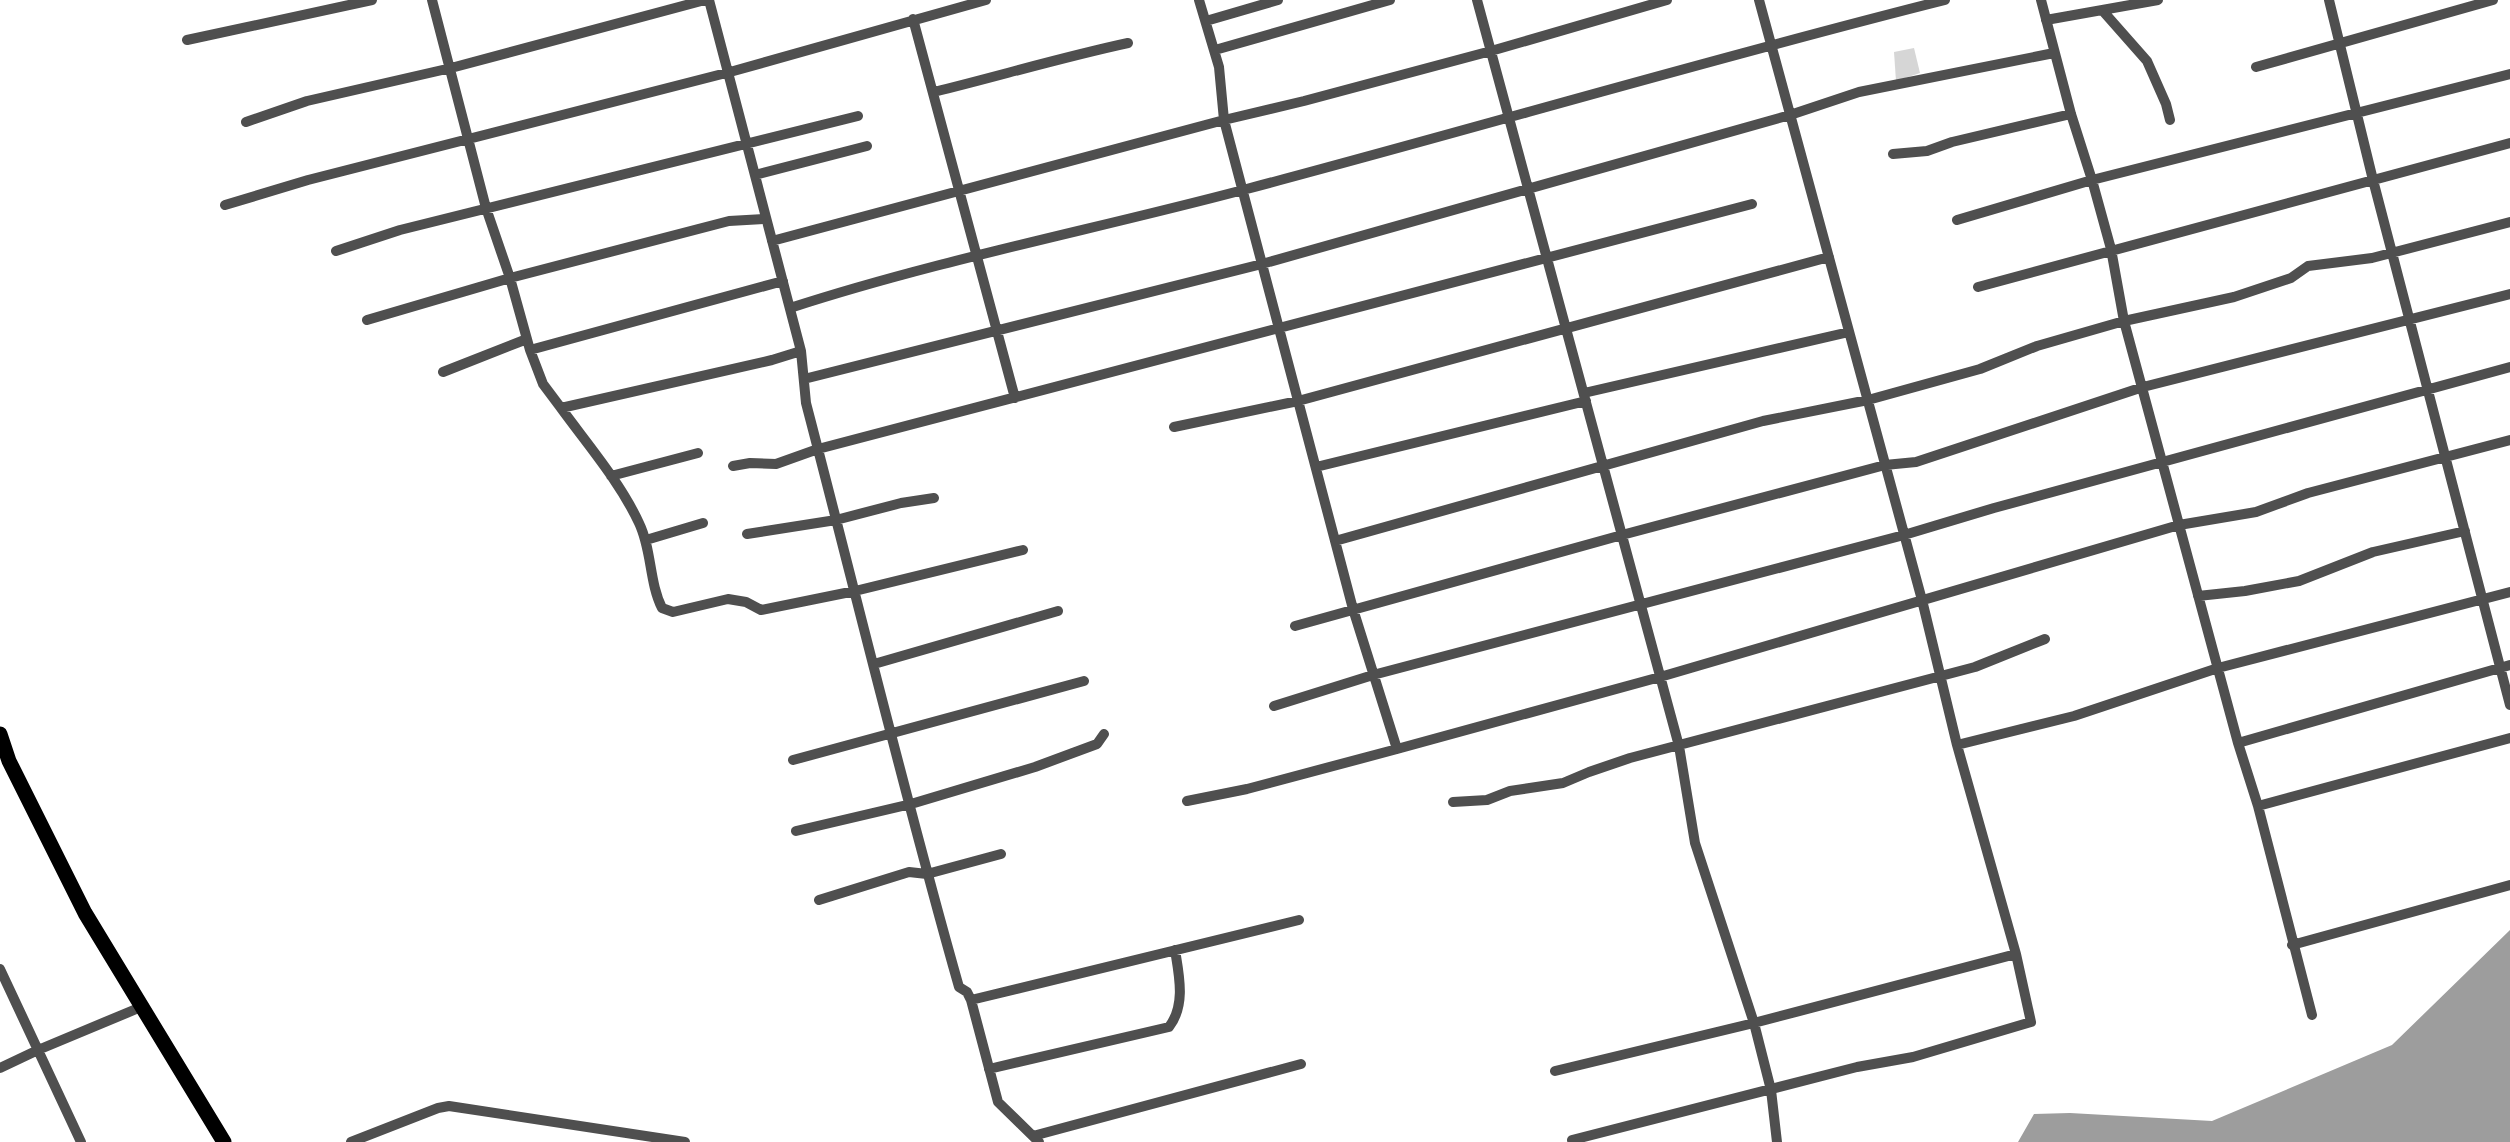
<svg xmlns="http://www.w3.org/2000/svg" width="2510" height="1142" viewBox="0 0 2510 1142" font-family="'Fira Sans Condensed',sans-serif">
	<style>
		.green { fill: #d6d6d6 }
		.water { fill: #9d9d9d }
		.lines { fill: none; stroke-linecap: round; stroke-linejoin: round }
		.minor { stroke: #4f4f4f; stroke-width: 10 }
		.highway { stroke: #000; stroke-width: 15 }
	</style>
	<rect width="100%" height="100%" fill="#fff"/>
	<path class="green" d="M 1914,48 L 1920,73 L 1896,81 L 1894,52 Z"/>
	<path class="water" d="M 2510,930 L 2510,1142 L 2018,1142 L 2034,1114 L 2070,1113 L 2212,1121 L 2392,1045 Z"/>
	<g class="lines">
		<path class="minor" d="M 432,0 L 486,208 L 510,278 L 530,350 L 543,384 L 561,408 L 772,360 L 801,351
			M 709,0 L 801,351 L 806,403 C 857,598 904,794 959,987 L 967,992 L 971,1000 L 998,1102 L 1039,1142
			M 1199,0 L 1219,67 L 1224,120 L 1353,609 L 1397,749 L 1660,677 L 2179,525 L 2256,512 L 2308,493 L 2510,440
			M 1477,0 L 1679,746 L 1695,843 L 1754,1023 L 1771,1090 L 1777,1142
			M 2041,0 L 2071,114 L 2092,180 L 2111,249 L 2124,321 L 2238,743 L 2258,806 L 2312,1015
			M 2329,0 L 2373,180 L 2510,705
			M 2102,10 L 2147,61 L 2166,104 L 2170,120
			M 913,19 L 1015,398
			M 2046,20 L 2158,0
			M 1206,21 L 1278,0
			M 187,40 L 372,0
			M 1215,50 L 1390,0
			M 2256,67 L 2493,0
			M 934,92 C 999,76 1063,57 1128,43
			M 246,122 L 307,101 L 451,68 L 705,0
			M 1893,154 L 1927,151 L 1952,142 L 2071,114
			M 755,175 L 867,146
			M 225,205 L 308,180 L 730,72 L 986,0
			M 1957,220 L 2092,180 L 2510,74
			M 772,241 L 1224,120 L 1304,101 L 1491,51 L 1667,0
			M 336,251 L 400,230 L 858,116
			M 1978,287 L 2510,143
			M 790,308 C 938,260 1092,230 1243,190 C 1477,128 1710,59 1945,0
			M 367,320 L 510,278 L 729,221 L 766,219
			M 530,350 L 783,281
			M 443,372 L 527,339
			M 804,379 L 1262,264 L 1790,115 L 1859,92 L 2054,53
			M 1584,393 L 1849,332
			M 561,408 C 588,445 620,482 639,523 C 652,550 649,582 662,608 L 673,612 L 728,599 L 746,602 L 761,610 L 855,591 L 1023,550
			M 1174,427 L 1298,401 L 1829,257
			M 733,466 L 750,463 L 776,464 L 818,449 L 1752,204
			M 1316,467 L 1586,401
			M 611,476 L 698,453
			M 747,534 L 836,520 L 901,503 L 934,498
			M 646,540 L 703,523
			M 1335,541 L 1763,421 L 1868,400 L 1980,369 L 2037,346 L 2124,321 L 2234,297 L 2291,278 L 2308,266 L 2372,258 L 2510,222
			M 2198,596 L 2245,591 L 2299,581 L 2373,552 L 2465,531
			M 1295,626 L 1622,535 L 1885,465 L 1916,462 L 2143,387 L 2510,294
			M 874,664 L 1058,611
			M 1274,706 L 1373,675 L 1904,535 L 1994,508 L 2510,367
			M 2238,743 L 2510,665
			M 1957,745 L 2074,716 L 2218,668 L 2510,592
			M 793,760 L 1084,681
			M 1187,801 L 1247,789 L 1397,749
			M 1453,802 L 1487,800 L 1510,791 L 1563,783 L 1589,772 L 1630,758 L 1975,667 L 2045,639
			M 2258,806 L 2510,738
			M 796,831 L 911,804 L 1035,767 L 1097,744 L 1104,734
			M 819,900 L 909,872 L 927,874 L 1001,854
			M 2292,945 L 2510,885
			M 0,969 L 81,1142
			M 971,1000 L 1299,920
			M 0,1068 L 38,1050 L 141,1007
			M 989,1069 L 1169,1027 C 1186,1005 1179,975 1175,950
			M 1555,1071 L 1754,1023 L 2016,954
			M 1033,1136 L 1301,1064
			M 1572,1140 L 1857,1067 L 1913,1057 L 2031,1022 L 2016,954 L 1957,745 L 1922,600 L 1759,0
			M 351,1142 L 438,1108 L 449,1106 L 685,1142"/>
		<path class="highway" d="M 0,734 L 9,761 L 85,913 L 224,1142"/>
	</g>
</svg>
